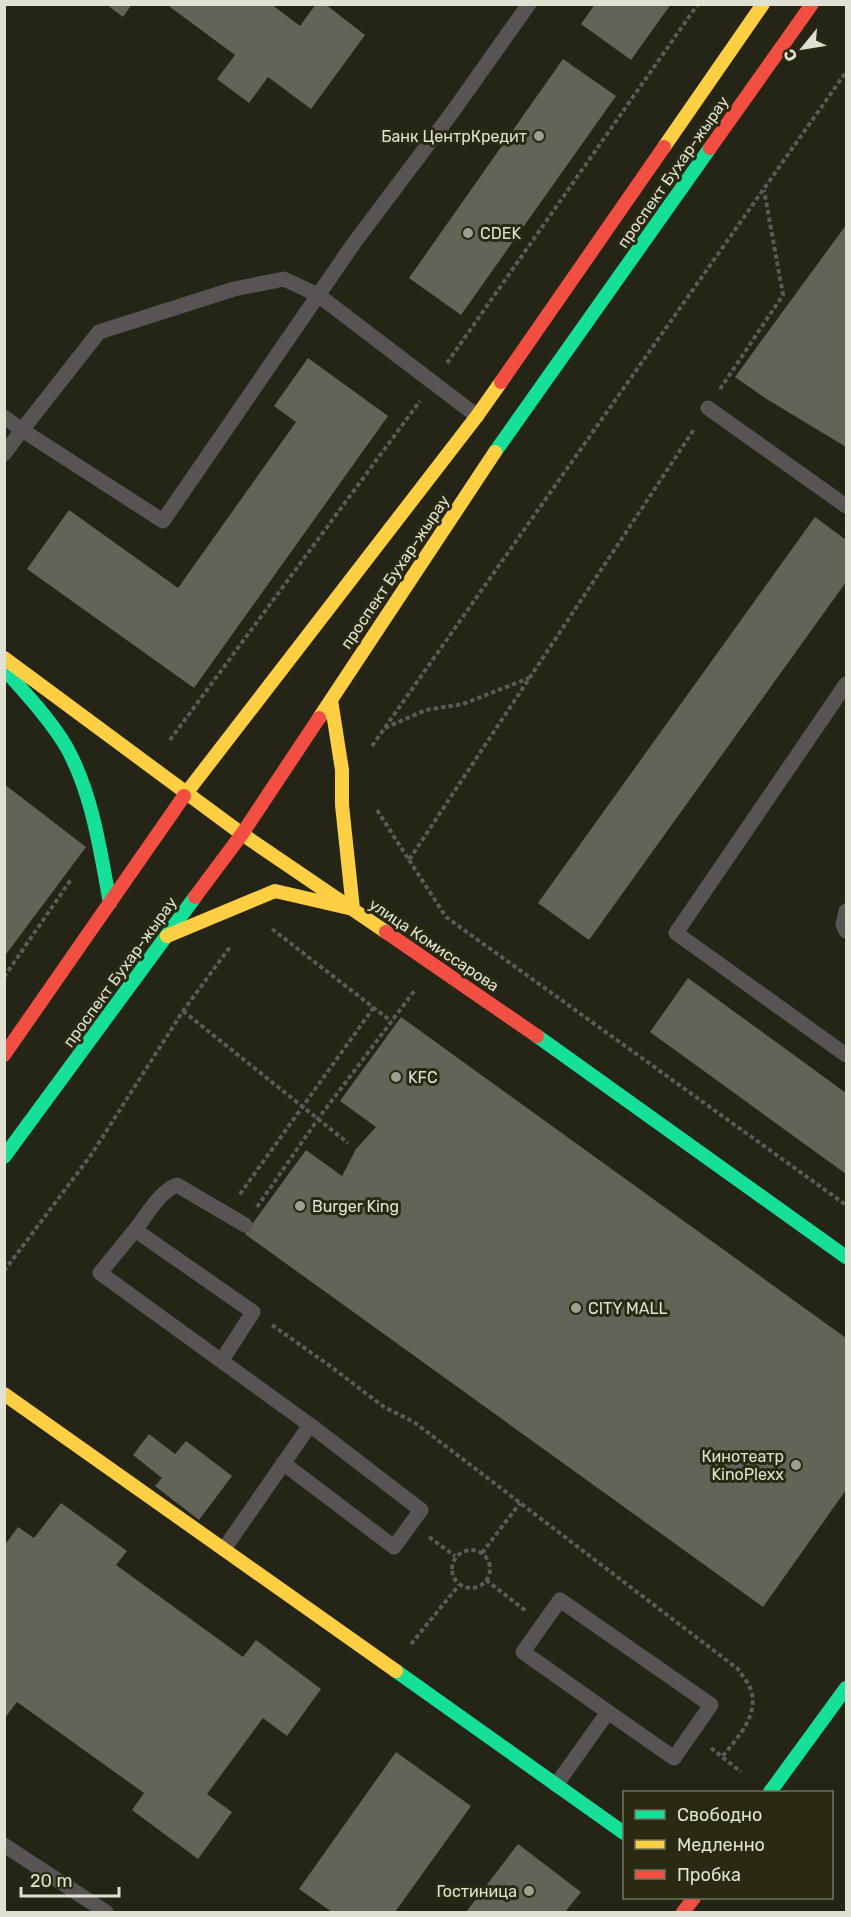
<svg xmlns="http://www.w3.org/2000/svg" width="851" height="1917" viewBox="0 0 851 1917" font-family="Rubik,sans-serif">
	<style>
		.building { fill: #636358 }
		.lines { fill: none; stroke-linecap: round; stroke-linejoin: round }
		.path { stroke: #5b5a54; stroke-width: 4; stroke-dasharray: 4.5 3; stroke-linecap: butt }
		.lane { stroke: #585454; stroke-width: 15 }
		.fast { stroke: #16e098; stroke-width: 14 }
		.slow { stroke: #ffcf43; stroke-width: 14 }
		.jam { stroke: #f24e42; stroke-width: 14 }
		.poi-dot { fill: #9e9f91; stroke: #292a11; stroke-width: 2 }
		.labels { text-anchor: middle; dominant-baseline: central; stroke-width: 6; stroke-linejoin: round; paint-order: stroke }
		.poi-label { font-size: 16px; fill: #e0e1d2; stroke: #292a11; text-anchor: start }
		.street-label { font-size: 16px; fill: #e0e1d2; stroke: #292a11 }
	</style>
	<rect width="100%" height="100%" fill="#242417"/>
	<path class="building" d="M 106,4 L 132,4 L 123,17 Z
		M 166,4 L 271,4 L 300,26 L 316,4 L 325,4 L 365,35 L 311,109 L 268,77 L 249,103 L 217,79 L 235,55 Z
		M 595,4 L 671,4 L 631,60 L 581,24 Z
		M 563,59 L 616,96 L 461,315 L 409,278 Z
		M 846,225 L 846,447 L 765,398 L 735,377 Z
		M 308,358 L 388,416 L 194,688 L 27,569 L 69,510 L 178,588 L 296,422 L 274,406 Z
		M 815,517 L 846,540 L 846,582 L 589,940 L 538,903 Z
		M 4,784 L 86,847 L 4,957 Z
		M 688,978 L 846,1093 L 846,1174 L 650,1032 Z
		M 401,1017 L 846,1338 L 846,1490 L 763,1607 L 245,1234 L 306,1150 L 342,1176 L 356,1149 L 376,1127 L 340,1101 Z
		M 149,1434 L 175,1454 L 186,1441 L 232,1476 L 199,1520 L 155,1486 L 162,1478 L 133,1455 Z
		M 61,1503 L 127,1551 L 116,1565 L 243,1657 L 256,1640 L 321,1689 L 287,1736 L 263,1718 L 207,1794 L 232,1812 L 198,1859 L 132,1810 L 144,1793 L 17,1702 L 4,1719 L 4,1546 L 18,1527 L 34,1538 Z
		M 396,1752 L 471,1806 L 395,1912 L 332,1912 L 299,1889 Z
		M 518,1844 L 581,1892 L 565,1912 L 466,1912 Z"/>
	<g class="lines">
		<path class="path" d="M 447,363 L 698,4
			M 720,389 L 783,295 L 764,190
			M 385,728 L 426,710 L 463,704 L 529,678
			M 170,740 L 420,401
			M 372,746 L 846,72
			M 377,810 L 409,860 L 695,428
			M 409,860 L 446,917 L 846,1205
			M 272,929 L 391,1021
			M 4,977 L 72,878
			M 183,1011 L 348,1143
			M 240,1194 L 374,1007
			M 257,1207 L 318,1119 L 415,990
			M 4,1271 L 91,1155 L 183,1011 L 230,947
			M 272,1325 L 330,1366 L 384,1407 L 414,1422 L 738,1669 C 742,1676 749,1683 751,1690 C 759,1716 737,1738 722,1757
			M 429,1537 L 455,1556
			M452 1569a19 19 0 1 1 38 0a19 19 0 1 1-38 0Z
			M 482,1553 L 520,1503
			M 486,1580 L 526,1611
			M 411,1644 L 459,1585
			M 711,1748 L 741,1772"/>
		<path class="lane" d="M 708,408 L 846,506
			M 4,417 L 22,430 L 99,332 L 234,289 L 284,279 L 318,295 L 477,416
			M 4,454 L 22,430 L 163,521 L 354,243 L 451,114 L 529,4
			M 846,684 L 676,933 L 846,1055
			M 846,911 L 843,925 L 846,931
			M 135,1230 C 147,1215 159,1192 177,1185 L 245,1225
			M 222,1360 L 253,1312 L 135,1230 L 100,1273 L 310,1425 L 224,1549
			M 283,1463 L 394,1547 L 421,1510 L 310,1425
			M 556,1785 L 608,1712 L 523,1652 L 560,1600 L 711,1705 L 674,1758 L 608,1712
			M 4,1845 L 106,1912"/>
		<path class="fast" d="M 495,452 L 710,148
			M 4,669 C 26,694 50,719 67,748 C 93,796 100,850 110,903
			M 537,1036 L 846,1257
			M 4,1157 L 195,897
			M 396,1671 L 624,1833
			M 770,1792 L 846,1688"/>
		<path class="slow" d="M 664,147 L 763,4
			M 4,658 L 242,834 L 386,932
			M 319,718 L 495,452
			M 184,796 L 477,416 L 501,382
			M 167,936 L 275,891 L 353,909 L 342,805 L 342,770 L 331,700
			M 4,1394 L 396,1671"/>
		<path class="jam" d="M 710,148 L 812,4
			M 501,382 L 664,147
			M 195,897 L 242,834 L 319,718
			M 386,932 L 537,1036
			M 4,1055 L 184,796
			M 683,1912 L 694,1898"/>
	</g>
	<g class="poi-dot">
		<circle cx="539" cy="136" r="6"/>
		<circle cx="468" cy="233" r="6"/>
		<circle cx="396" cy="1077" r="6"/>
		<circle cx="300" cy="1206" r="6"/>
		<circle cx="576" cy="1308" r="6"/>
		<circle cx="796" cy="1465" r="6"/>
		<circle cx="529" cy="1891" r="6"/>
	</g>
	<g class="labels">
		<g class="poi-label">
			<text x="527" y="136" text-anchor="end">Банк ЦентрКредит</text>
			<text x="480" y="233">CDEK</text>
			<text x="408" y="1077">KFC</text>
			<text x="312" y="1206">Burger King</text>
			<text x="588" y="1308">CITY MALL</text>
			<text x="784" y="1456" text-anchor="end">Кинотеатр<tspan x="784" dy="18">KinoPlexx</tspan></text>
			<text x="517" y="1891" text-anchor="end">Гостиница</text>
		</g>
		<g class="street-label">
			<text transform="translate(673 172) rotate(-55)">проспект Бухар-жырау</text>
			<text transform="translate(395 572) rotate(-56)">проспект Бухар-жырау</text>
			<text transform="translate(434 945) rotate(34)">улица Комиссарова</text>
			<text transform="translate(120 972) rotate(-54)">проспект Бухар-жырау</text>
		</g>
	</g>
	<rect width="851" height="1917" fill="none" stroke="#e0e1d2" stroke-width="12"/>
	<rect x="623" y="1791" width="210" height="108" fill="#292a11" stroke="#72735e" stroke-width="1.5"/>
	<rect x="635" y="1810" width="30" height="9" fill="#16e098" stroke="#72735e" stroke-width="1.5"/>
	<text x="677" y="1821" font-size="18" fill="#e0e1d2">Свободно</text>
	<rect x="635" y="1840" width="30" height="9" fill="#ffcf43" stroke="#72735e" stroke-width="1.5"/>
	<text x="677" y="1851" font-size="18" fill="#e0e1d2">Медленно</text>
	<rect x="635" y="1870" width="30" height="9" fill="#f24e42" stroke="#72735e" stroke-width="1.5"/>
	<text x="677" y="1881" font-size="18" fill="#e0e1d2">Пробка</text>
	<g transform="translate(803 48) rotate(240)" stroke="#292a11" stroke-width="4.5" paint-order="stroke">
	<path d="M0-4.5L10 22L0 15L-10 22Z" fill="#e0e1d2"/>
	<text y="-9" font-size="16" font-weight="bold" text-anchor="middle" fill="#e0e1d2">С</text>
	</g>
	<path d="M21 1887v9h98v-9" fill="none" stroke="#e0e1d2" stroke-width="3"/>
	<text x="30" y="1887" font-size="18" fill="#e0e1d2" stroke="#292a11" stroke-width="4.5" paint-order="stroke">20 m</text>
</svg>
